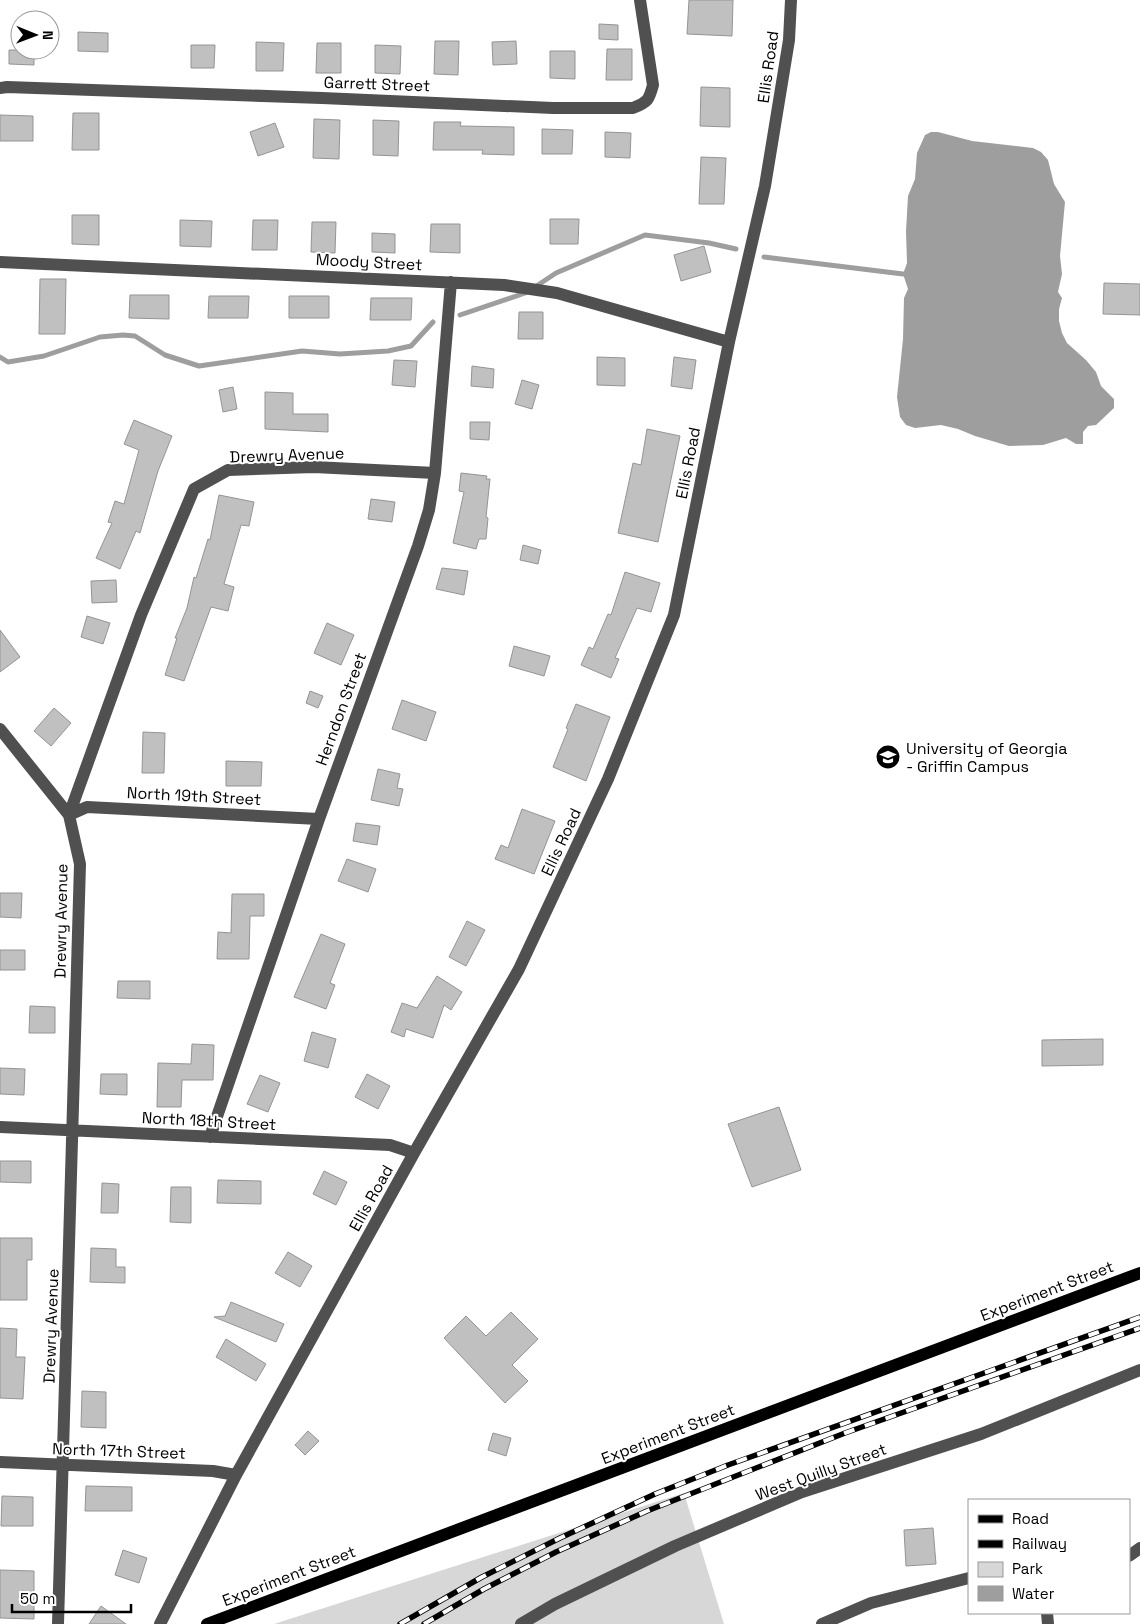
<svg xmlns="http://www.w3.org/2000/svg" width="1140" height="1624" viewBox="0 0 1140 1624" font-family="'Space Grotesk',sans-serif">
	<style>
		.green { fill: #d7d7d7 }
		.water { fill: #9e9e9e }
		.lines { fill: none; stroke-linecap: round; stroke-linejoin: round }
		.stream { stroke: #9e9e9e; stroke-width: 5 }
		.building { fill: #c0c0c0; stroke: #949494 }
		.minor { stroke: #505050; stroke-width: 12 }
		.major { stroke: #000; stroke-width: 12 }
		.rail-casing { stroke: #000; stroke-width: 5.5 }
		.rail { stroke: #fff; stroke-width: 4; stroke-dasharray: 11; stroke-linecap: butt }
		.labels { text-anchor: middle; dominant-baseline: central; stroke-width: 4; stroke-linejoin: round; paint-order: stroke }
		.street-label { font-size: 16px; fill: #000; stroke: #fff }
		.poi-label { font-size: 16px; fill: #000; stroke: #fff; text-anchor: start }
	</style>
	<rect width="100%" height="100%" fill="#fff"/>
	<path class="green" d="M 684,1493 L 724,1624 L 274,1624 Z"/>
	<path class="water" d="M 931,132 L 938,132 L 972,141 L 1033,148 L 1041,152 L 1048,160 L 1054,184 L 1065,202 L 1060,256 L 1062,274 L 1058,292 L 1062,298 L 1059,309 L 1059,321 L 1062,333 L 1067,343 L 1086,360 L 1096,372 L 1101,386 L 1114,399 L 1114,408 L 1096,425 L 1088,426 L 1083,432 L 1083,444 L 1076,444 L 1066,438 L 1043,445 L 1009,446 L 975,436 L 958,429 L 941,425 L 915,428 L 906,425 L 900,417 L 897,397 L 903,339 L 904,298 L 908,289 L 903,274 L 907,263 L 906,231 L 908,196 L 915,179 L 917,153 L 925,135 Z"/>
	<g class="lines">
		<path class="stream" d="M 764,257 L 903,274
			M 535,287 L 556,273 L 645,235 L 709,243 L 736,249
			M 460,315 L 528,292
			M 0,357 L 8,362 L 44,356 L 100,337 L 123,335 L 135,336 L 165,355 L 199,366 L 302,351 L 340,354 L 388,351 L 411,346 L 433,322"/>
	</g>
	<path class="building" d="M 689,0 L 733,0 L 732,36 L 687,34 Z
		M 599,24 L 618,25 L 618,40 L 599,39 Z
		M 78,32 L 108,33 L 108,52 L 78,51 Z
		M 435,41 L 459,41 L 458,75 L 434,74 Z
		M 516,41 L 517,64 L 493,65 L 492,42 Z
		M 256,42 L 284,43 L 283,71 L 256,71 Z
		M 317,43 L 341,43 L 341,73 L 316,73 Z
		M 191,45 L 215,45 L 214,68 L 191,68 Z
		M 375,45 L 401,46 L 400,74 L 375,73 Z
		M 607,49 L 632,49 L 632,80 L 606,80 Z
		M 9,50 L 34,50 L 34,65 L 9,64 Z
		M 550,51 L 575,51 L 575,79 L 550,78 Z
		M 701,87 L 730,88 L 730,127 L 700,126 Z
		M 73,113 L 99,113 L 99,150 L 72,150 Z
		M 0,115 L 33,116 L 33,141 L 0,141 Z
		M 314,119 L 340,120 L 339,159 L 313,158 Z
		M 373,120 L 399,121 L 398,156 L 373,155 Z
		M 434,122 L 461,122 L 460,126 L 514,127 L 514,155 L 482,154 L 483,150 L 433,150 Z
		M 275,123 L 284,147 L 258,156 L 250,132 Z
		M 542,129 L 573,130 L 572,154 L 542,154 Z
		M 605,132 L 631,133 L 630,158 L 605,157 Z
		M 701,157 L 726,158 L 724,204 L 699,204 Z
		M 72,215 L 99,215 L 99,245 L 72,244 Z
		M 550,219 L 579,219 L 578,244 L 550,244 Z
		M 180,220 L 212,221 L 211,247 L 180,246 Z
		M 253,220 L 278,220 L 277,250 L 252,250 Z
		M 312,222 L 336,222 L 335,253 L 311,252 Z
		M 431,224 L 460,224 L 460,253 L 430,252 Z
		M 372,233 L 395,234 L 395,253 L 372,252 Z
		M 704,246 L 711,272 L 681,281 L 674,255 Z
		M 40,279 L 66,279 L 65,334 L 39,334 Z
		M 1104,283 L 1140,284 L 1140,315 L 1103,314 Z
		M 130,295 L 169,295 L 169,319 L 129,318 Z
		M 209,296 L 249,296 L 248,318 L 208,318 Z
		M 289,296 L 329,296 L 329,318 L 289,318 Z
		M 371,298 L 412,298 L 411,320 L 370,320 Z
		M 519,312 L 543,312 L 543,339 L 518,339 Z
		M 597,357 L 625,358 L 625,386 L 597,385 Z
		M 674,357 L 696,360 L 692,389 L 671,386 Z
		M 394,360 L 417,361 L 415,387 L 392,385 Z
		M 472,366 L 494,369 L 493,388 L 471,386 Z
		M 522,380 L 539,385 L 532,409 L 515,404 Z
		M 233,387 L 237,409 L 223,412 L 219,390 Z
		M 265,392 L 293,393 L 293,414 L 328,414 L 328,432 L 265,429 Z
		M 134,420 L 172,436 L 158,471 L 140,533 L 136,531 L 120,569 L 96,558 L 112,523 L 108,522 L 115,501 L 124,504 L 139,450 L 124,444 Z
		M 470,422 L 490,422 L 489,440 L 470,439 Z
		M 647,429 L 680,436 L 658,542 L 618,533 L 633,463 L 641,465 Z
		M 461,473 L 487,476 L 486,479 L 490,479 L 486,517 L 488,518 L 486,539 L 479,539 L 476,549 L 453,543 L 464,492 L 459,491 Z
		M 219,495 L 254,502 L 249,526 L 241,525 L 224,584 L 234,587 L 228,611 L 211,607 L 184,681 L 165,675 L 177,638 L 175,638 L 187,608 L 194,577 L 196,578 L 208,539 L 210,540 Z
		M 371,499 L 395,502 L 392,522 L 368,519 Z
		M 523,545 L 541,550 L 538,564 L 520,560 Z
		M 442,568 L 468,571 L 464,595 L 436,589 Z
		M 625,572 L 660,583 L 651,612 L 637,608 L 615,658 L 619,659 L 611,678 L 581,665 L 589,647 L 593,649 L 608,614 L 611,615 Z
		M 116,580 L 117,602 L 92,603 L 91,581 Z
		M 87,616 L 110,623 L 103,644 L 81,637 Z
		M 327,623 L 354,635 L 341,665 L 314,653 Z
		M 0,630 L 20,657 L 0,672 Z
		M 514,646 L 550,656 L 544,676 L 509,666 Z
		M 310,691 L 323,696 L 318,708 L 306,703 Z
		M 402,700 L 436,712 L 426,741 L 392,729 Z
		M 576,704 L 610,717 L 586,781 L 553,767 L 568,729 L 566,728 Z
		M 54,708 L 71,723 L 51,746 L 34,731 Z
		M 143,732 L 165,733 L 164,773 L 142,773 Z
		M 226,761 L 262,762 L 261,786 L 226,786 Z
		M 378,769 L 400,774 L 397,788 L 403,789 L 399,806 L 371,800 Z
		M 522,809 L 555,821 L 534,874 L 495,859 L 501,845 L 508,848 Z
		M 356,823 L 380,826 L 377,845 L 353,841 Z
		M 347,859 L 376,869 L 368,892 L 338,881 Z
		M 0,893 L 22,893 L 21,918 L 0,917 Z
		M 232,894 L 264,894 L 264,916 L 250,916 L 249,959 L 217,959 L 218,932 L 231,933 Z
		M 467,921 L 485,930 L 466,966 L 449,957 Z
		M 321,934 L 345,944 L 330,983 L 335,985 L 326,1009 L 294,997 Z
		M 0,950 L 25,950 L 25,970 L 0,970 Z
		M 437,976 L 462,992 L 451,1010 L 444,1005 L 433,1038 L 406,1029 L 404,1037 L 391,1032 L 402,1003 L 417,1008 Z
		M 118,981 L 150,981 L 150,999 L 117,998 Z
		M 30,1006 L 55,1007 L 55,1033 L 29,1033 Z
		M 312,1032 L 336,1039 L 328,1068 L 304,1061 Z
		M 1103,1039 L 1103,1065 L 1042,1066 L 1042,1040 Z
		M 192,1044 L 214,1045 L 213,1080 L 182,1080 L 181,1107 L 157,1107 L 158,1063 L 191,1064 Z
		M 0,1068 L 25,1069 L 24,1095 L 0,1094 Z
		M 101,1074 L 127,1074 L 127,1095 L 100,1094 Z
		M 367,1074 L 390,1086 L 378,1109 L 355,1097 Z
		M 260,1075 L 280,1083 L 268,1112 L 247,1104 Z
		M 779,1107 L 801,1170 L 752,1187 L 728,1124 Z
		M 0,1161 L 31,1161 L 31,1183 L 0,1182 Z
		M 324,1171 L 347,1182 L 336,1205 L 313,1194 Z
		M 218,1180 L 261,1181 L 261,1204 L 217,1203 Z
		M 102,1183 L 119,1184 L 118,1213 L 101,1213 Z
		M 171,1187 L 191,1187 L 191,1223 L 170,1222 Z
		M 0,1238 L 32,1238 L 32,1260 L 27,1260 L 27,1300 L 0,1300 Z
		M 91,1248 L 116,1249 L 116,1267 L 125,1267 L 125,1283 L 90,1282 Z
		M 288,1252 L 312,1266 L 300,1287 L 275,1273 Z
		M 231,1302 L 284,1324 L 276,1342 L 214,1317 L 225,1316 Z
		M 511,1312 L 538,1339 L 512,1365 L 528,1381 L 505,1403 L 444,1338 L 466,1316 L 486,1336 Z
		M 0,1328 L 17,1329 L 16,1357 L 25,1357 L 23,1399 L 0,1398 Z
		M 226,1339 L 266,1364 L 256,1381 L 216,1357 Z
		M 82,1391 L 106,1392 L 106,1428 L 81,1427 Z
		M 308,1431 L 319,1441 L 305,1455 L 295,1445 Z
		M 493,1433 L 511,1438 L 506,1456 L 488,1450 Z
		M 86,1486 L 132,1487 L 132,1511 L 85,1511 Z
		M 2,1496 L 33,1497 L 33,1526 L 1,1526 Z
		M 933,1528 L 936,1564 L 906,1566 L 904,1530 Z
		M 123,1550 L 147,1558 L 139,1583 L 115,1575 Z
		M 0,1570 L 34,1571 L 34,1619 L 0,1618 Z
		M 101,1606 L 126,1624 L 89,1624 Z"/>
	<g class="lines">
		<path class="minor" d="M 0,88 L 7,87 L 322,98 L 553,108 L 633,108 C 648,102 649,100 653,85 L 640,0
			M 0,262 L 504,285 L 557,293 L 729,342
			M 0,729 L 69,815
			M 69,815 L 87,807 L 319,819
			M 0,1127 L 390,1145 L 414,1153
			M 210,1137 L 319,819 L 418,546 L 429,510 L 435,473 L 451,282
			M 0,1462 L 213,1471 L 236,1475
			M 1129,1556 L 1140,1548
			M 1047,1613 L 1048,1624
			M 58,1624 L 80,864 L 69,815 L 141,615 L 194,489 L 228,470 L 314,467 L 435,473
			M 160,1624 L 236,1475 L 414,1153 L 519,969 L 608,779 L 674,615 L 729,342 L 765,186 L 789,40 L 791,0
			M 521,1624 L 555,1604 L 675,1546 L 802,1492 L 981,1434 L 1140,1370
			M 822,1624 L 871,1603 L 969,1578"/>
		<path class="major" d="M 207,1624 L 1140,1273"/>
		<defs>
			<path id="rail" d="M 400,1624 L 482,1577 L 560,1538 L 655,1494 L 728,1465 L 1140,1317
				M 424,1624 L 484,1589 L 556,1552 L 647,1511 L 845,1433 L 1140,1328"/>
		</defs>
		<use href="#rail" class="rail-casing"/>
		<use href="#rail" class="rail"/>
	</g>
	<defs>
		<symbol id="university-disc" viewBox="-11 -11 22 22"><circle r="9.5" fill="#000" stroke="#fff"/><path d="M0-5L7-2L0 1L-7-2ZM-4 1L0 2.5L4 1V4Q0 6-4 4Z" fill="#fff"/></symbol>
	</defs>
	<g fill-rule="evenodd">
		<use href="#university-disc" x="874" y="743" width="28" height="28"/>
	</g>
	<g class="labels">
		<g class="street-label">
			<text transform="translate(768 67) rotate(-82)">Ellis Road</text>
			<text transform="translate(377 84) rotate(2)">Garrett Street</text>
			<text transform="translate(369 262) rotate(3)">Moody Street</text>
			<text transform="translate(287 455) rotate(-2)">Drewry Avenue</text>
			<text transform="translate(688 463) rotate(-79)">Ellis Road</text>
			<text transform="translate(341 709) rotate(-70)">Herndon Street</text>
			<text transform="translate(194 796) rotate(3)">North 19th Street</text>
			<text transform="translate(561 842) rotate(-65)">Ellis Road</text>
			<text transform="translate(61 921) rotate(-89)">Drewry Avenue</text>
			<text transform="translate(209 1121) rotate(3)">North 18th Street</text>
			<text transform="translate(371 1198) rotate(-61)">Ellis Road</text>
			<text transform="translate(1047 1291) rotate(-21)">Experiment Street</text>
			<text transform="translate(51 1326) rotate(-88)">Drewry Avenue</text>
			<text transform="translate(668 1434) rotate(-21)">Experiment Street</text>
			<text transform="translate(119 1451) rotate(2)">North 17th Street</text>
			<text transform="translate(821 1472) rotate(-20)">West Quilly Street</text>
			<text transform="translate(289 1576) rotate(-21)">Experiment Street</text>
		</g>
		<g class="poi-label">
			<text x="906" y="748">University of Georgia<tspan x="906" dy="18">- Griffin Campus</tspan></text>
		</g>
	</g>
	<rect x="968" y="1499" width="162" height="115" fill="#ffffff" stroke="#999999"/>
	<rect x="978" y="1515" width="25" height="8" fill="#000000" stroke="#999999"/>
	<text x="1012" y="1524" font-size="15" fill="#000000">Road</text>
	<rect x="978" y="1540" width="25" height="8" fill="#000000" stroke="#999999"/>
	<text x="1012" y="1549" font-size="15" fill="#000000">Railway</text>
	<rect x="978" y="1562" width="25" height="15" fill="#d7d7d7" stroke="#999999"/>
	<text x="1012" y="1574" font-size="15" fill="#000000">Park</text>
	<rect x="978" y="1586" width="25" height="15" fill="#9e9e9e" stroke="#999999"/>
	<text x="1012" y="1599" font-size="15" fill="#000000">Water</text>
	<g transform="translate(35 35) rotate(91)"><circle r="24" fill="#ffffff" stroke="#999999"/>
	<path d="M0-4L9 19L0 12L-9 19Z" fill="#000000"/>
	<text y="-8" font-size="14" font-weight="bold" text-anchor="middle" fill="#000000">N</text>
	</g>
	<path d="M12 1604v8h119v-8" fill="none" stroke="#000000" stroke-width="2.5"/>
	<text x="20" y="1604" font-size="15" fill="#000000" stroke="#ffffff" stroke-width="4" paint-order="stroke">50 m</text>
</svg>
